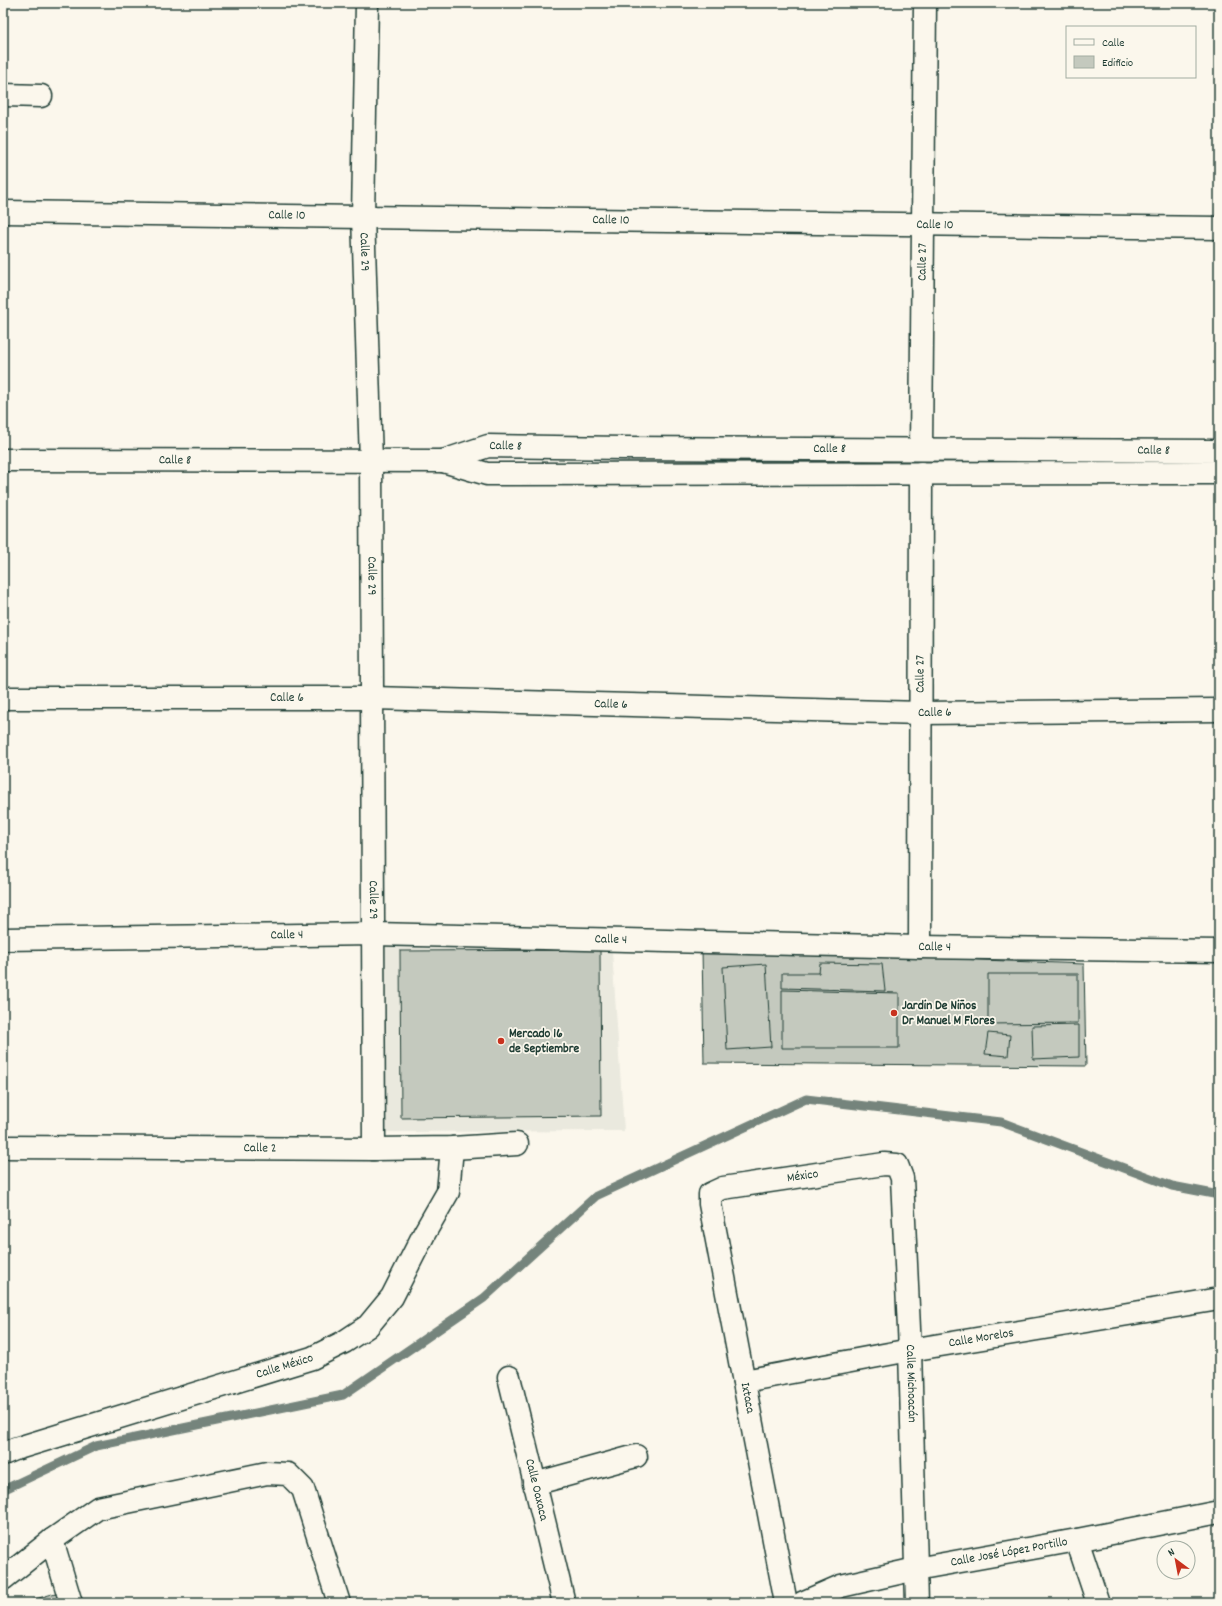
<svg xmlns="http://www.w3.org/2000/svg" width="1222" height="1606" viewBox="0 0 1222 1606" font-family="Dekko,sans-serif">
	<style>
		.built { fill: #eae9de }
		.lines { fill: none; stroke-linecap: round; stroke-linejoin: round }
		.stream { stroke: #74847b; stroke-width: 9 }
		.building { fill: #c4c9be; stroke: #1f3d34 }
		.street-casing { stroke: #1f3d34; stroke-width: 25 }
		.secondary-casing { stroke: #1f3d34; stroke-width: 25 }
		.street { stroke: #fbf7ec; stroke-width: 22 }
		.secondary { stroke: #fbf7ec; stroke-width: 22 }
		.poi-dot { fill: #c8321e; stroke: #fbf7ec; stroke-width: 1.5 }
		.labels { text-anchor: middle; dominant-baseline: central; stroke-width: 3.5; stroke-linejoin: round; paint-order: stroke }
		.street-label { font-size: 13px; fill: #1f3d34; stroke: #fbf7ec }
		.poi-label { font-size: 13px; font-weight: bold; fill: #1f3d34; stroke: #fbf7ec; text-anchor: start }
	</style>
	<rect width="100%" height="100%" fill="#fbf7ec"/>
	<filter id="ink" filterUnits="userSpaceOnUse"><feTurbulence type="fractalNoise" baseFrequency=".025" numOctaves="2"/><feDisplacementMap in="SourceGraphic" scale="8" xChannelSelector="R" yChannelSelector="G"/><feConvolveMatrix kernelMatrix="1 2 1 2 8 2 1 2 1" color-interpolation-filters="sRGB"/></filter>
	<g filter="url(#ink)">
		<path class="built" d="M 382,941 L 612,951 L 624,1131 L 386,1132 Z"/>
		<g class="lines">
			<path class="stream" d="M 3,1490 L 96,1446 L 343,1395 L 484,1298 L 596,1196 L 806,1099 L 1001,1122 L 1172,1186 L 1219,1195"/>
		</g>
		<path class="building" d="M 702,949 L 1084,964 L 1086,1066 L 704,1063 Z
			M 600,950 L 601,1116 L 401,1118 L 400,951 Z
			M 820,963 L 882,964 L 885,991 L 782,988 L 782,973 L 819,973 Z
			M 766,964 L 771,1047 L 727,1050 L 723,967 Z
			M 988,974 L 1078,974 L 1078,1023 L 988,1024 Z
			M 782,990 L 899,993 L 899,1048 L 782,1048 Z
			M 1079,1025 L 1079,1057 L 1033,1059 L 1032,1026 Z
			M 988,1033 L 1010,1035 L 1008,1056 L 985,1054 Z
			M 59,1592 L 62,1603 L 22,1603 Z"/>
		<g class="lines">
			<defs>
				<g id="street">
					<path id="s1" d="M 367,3 L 363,216 L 371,461 L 374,1149"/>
					<path d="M 3,95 L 41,96"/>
					<path id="s2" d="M 3,212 C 408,216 814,225 1219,228"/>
					<path id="s3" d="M 921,449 L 925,3"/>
					<path id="s4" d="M 3,460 L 443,461 L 487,474 L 1219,473"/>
					<path id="s5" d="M 443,461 L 488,446 L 623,448 L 1219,451"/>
					<path id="s6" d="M 3,698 L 373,698 L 921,713 L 1219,710"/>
					<path id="s7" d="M 3,939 L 374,934 L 920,947 L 1219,951"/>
					<path id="s8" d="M 920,947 L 921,473"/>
					<path id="s9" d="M 3,1147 L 374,1149 L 452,1148 L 517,1144"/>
					<path id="s10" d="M 509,1377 L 564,1603"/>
					<path id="s11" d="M 744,1381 L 910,1350 L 1219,1299"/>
					<path id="s12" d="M 3,1454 L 15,1449 L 312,1358 L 344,1342 L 368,1326 L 392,1297 L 425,1232 L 448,1192 L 452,1148"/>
					<path d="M 534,1484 L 636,1456"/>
					<path d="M 52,1540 L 71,1603"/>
					<path d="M 1077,1540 L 1098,1603"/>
					<path d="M 3,1579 L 52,1540 L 98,1508 L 267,1473 L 288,1474 L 303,1489 L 339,1603"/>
					<path id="s13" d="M 786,1603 L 710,1204 L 710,1194 L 723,1188 L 884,1164 L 897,1165 L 902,1178 L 910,1350 L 917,1603"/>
				</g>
				<g id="secondary">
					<path id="s14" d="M 802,1603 L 841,1586 L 916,1569 L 1077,1540 L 1219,1512"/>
				</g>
			</defs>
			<use href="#street" class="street-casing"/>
			<use href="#secondary" class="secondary-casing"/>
			<use href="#street" class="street"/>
			<use href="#secondary" class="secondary"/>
		</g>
	</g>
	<g class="poi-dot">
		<circle cx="894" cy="1013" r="4"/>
		<circle cx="501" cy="1041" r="4"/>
	</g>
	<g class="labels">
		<g class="street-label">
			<text stroke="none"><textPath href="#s2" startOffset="284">Calle 10</textPath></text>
			<text stroke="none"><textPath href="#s2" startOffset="608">Calle 10</textPath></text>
			<text stroke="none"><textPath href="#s2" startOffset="932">Calle 10</textPath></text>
			<text stroke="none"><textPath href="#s1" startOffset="249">Calle 29</textPath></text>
			<text stroke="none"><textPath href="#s3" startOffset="187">Calle 27</textPath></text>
			<text stroke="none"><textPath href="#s5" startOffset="65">Calle 8</textPath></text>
			<text stroke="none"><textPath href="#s5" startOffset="389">Calle 8</textPath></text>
			<text stroke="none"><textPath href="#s5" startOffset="713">Calle 8</textPath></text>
			<text stroke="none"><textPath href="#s4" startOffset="172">Calle 8</textPath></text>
			<text stroke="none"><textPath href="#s1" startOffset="573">Calle 29</textPath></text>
			<text stroke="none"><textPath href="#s8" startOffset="273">Calle 27</textPath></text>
			<text stroke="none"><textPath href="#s6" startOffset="284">Calle 6</textPath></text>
			<text stroke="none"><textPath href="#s6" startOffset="608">Calle 6</textPath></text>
			<text stroke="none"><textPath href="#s6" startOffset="932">Calle 6</textPath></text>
			<text stroke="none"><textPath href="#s1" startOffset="897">Calle 29</textPath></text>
			<text stroke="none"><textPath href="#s7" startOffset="284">Calle 4</textPath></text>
			<text stroke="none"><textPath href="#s7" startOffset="608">Calle 4</textPath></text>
			<text stroke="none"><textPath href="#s7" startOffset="932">Calle 4</textPath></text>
			<text stroke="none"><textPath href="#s9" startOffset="257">Calle 2</textPath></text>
			<text stroke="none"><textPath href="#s13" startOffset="511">México</textPath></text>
			<text stroke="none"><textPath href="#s11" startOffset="241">Calle Morelos</textPath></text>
			<text stroke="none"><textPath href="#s12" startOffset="295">Calle México</textPath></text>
			<text stroke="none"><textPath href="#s13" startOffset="826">Calle Michoacán</textPath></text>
			<text transform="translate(747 1398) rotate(79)">Ixtaca</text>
			<text stroke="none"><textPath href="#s10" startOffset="116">Calle Oaxaca</textPath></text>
			<text stroke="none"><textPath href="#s14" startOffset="214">Calle José López Portillo</textPath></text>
		</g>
		<g class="poi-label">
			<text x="902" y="1006">Jardin De Niños<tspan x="902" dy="15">Dr Manuel M Flores</tspan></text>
			<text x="509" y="1034">Mercado 16<tspan x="509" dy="15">de Septiembre</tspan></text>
		</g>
	</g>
	<rect width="1222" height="1606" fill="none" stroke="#fbf7ec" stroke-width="16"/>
	<rect x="8" y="8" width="1206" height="1590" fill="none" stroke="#1f3d34" stroke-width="1.5" filter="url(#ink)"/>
	<rect x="1066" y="26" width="130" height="52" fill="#fbf7ec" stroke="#a3ada2"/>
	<rect x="1074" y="39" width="20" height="6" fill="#fbf7ec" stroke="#a3ada2"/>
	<text x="1102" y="46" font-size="12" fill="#1f3d34">Calle</text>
	<rect x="1074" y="56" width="20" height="12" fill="#c4c9be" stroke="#a3ada2"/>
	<text x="1102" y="66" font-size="12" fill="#1f3d34">Edificio</text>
	<g transform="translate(1176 1560) rotate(328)"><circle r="19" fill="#fbf7ec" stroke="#a3ada2"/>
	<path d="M0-3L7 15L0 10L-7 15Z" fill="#c8321e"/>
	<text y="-6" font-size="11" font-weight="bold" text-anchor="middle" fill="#1f3d34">N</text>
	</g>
</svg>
